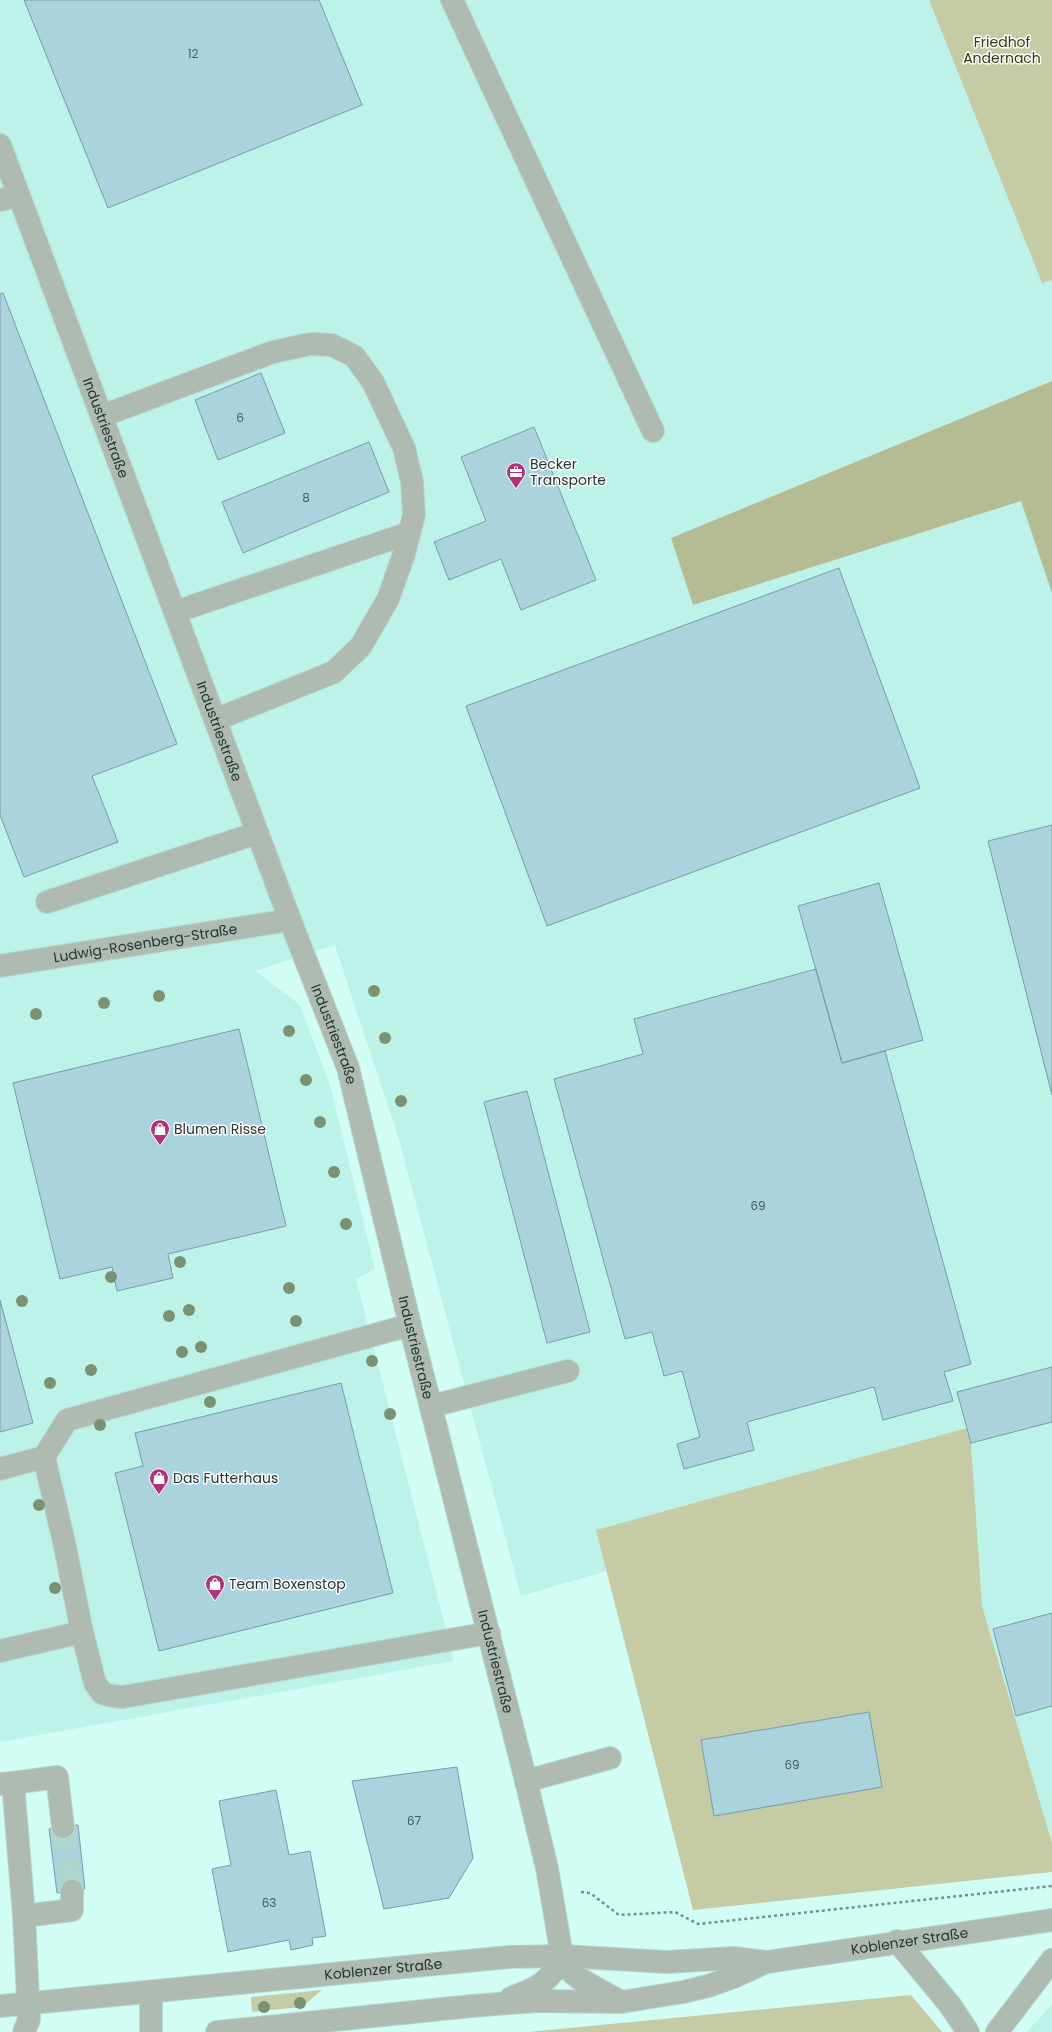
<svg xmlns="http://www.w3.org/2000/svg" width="1052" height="2032" viewBox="0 0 1052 2032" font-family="Poppins,sans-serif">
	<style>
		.built { fill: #bdf2e9 }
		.green { fill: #c4cba5 }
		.forest { fill: #b5bc93 }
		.building { fill: #aad3de; stroke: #769ca8 }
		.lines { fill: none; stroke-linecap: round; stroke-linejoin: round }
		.minor-tunnel { stroke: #aed5ce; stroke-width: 22; stroke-dasharray: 22 11; stroke-linecap: butt }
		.minor-casing { stroke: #b2d9d2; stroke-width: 24 }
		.path { stroke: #728f8a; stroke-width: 2.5; stroke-dasharray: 3 3; stroke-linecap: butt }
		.minor { stroke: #afbbb1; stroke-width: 22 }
		.tree { fill: #7b9272 }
		.labels { text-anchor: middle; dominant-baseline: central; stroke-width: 3; stroke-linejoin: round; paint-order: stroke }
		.number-label { font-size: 12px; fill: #465c5d }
		.park-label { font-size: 14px; fill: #343a07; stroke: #fff }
		.street-label { font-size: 14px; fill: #243432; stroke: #fff }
		.poi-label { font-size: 14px; fill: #243432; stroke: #fff; text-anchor: start }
	</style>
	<rect width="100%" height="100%" fill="#d1fdf5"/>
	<path class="built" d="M 0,0 L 929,0 L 1042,283 L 1052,280 L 1052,381 L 671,538 L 693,605 L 1021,500 L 1052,593 L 1052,1843 L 982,1606 L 971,1443 L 967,1428 L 596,1530 L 607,1571 L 521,1596 L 399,1140 L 335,945 L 255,971 L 300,1005 L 330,1085 L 375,1269 L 356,1279 L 454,1661 L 0,1742 Z
		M 1052,2004 L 1052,2032 L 1027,2032 Z"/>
	<path class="green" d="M 929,0 L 1052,0 L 1052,280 L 1042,283 Z
		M 967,1428 L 971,1443 L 982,1606 L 1052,1843 L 1052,1872 L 693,1910 L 596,1530 Z
		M 322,1990 L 302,2007 L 252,2012 L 251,1997 Z
		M 911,1995 L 942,2032 L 528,2032 Z"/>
	<path class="forest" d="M 1052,381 L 1052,593 L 1021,501 L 693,605 L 671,538 Z"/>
	<path class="building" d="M 24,0 L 319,0 L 362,105 L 108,208 Z
		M 3,293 L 177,744 L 92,776 L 118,842 L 24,877 L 0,815 L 0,294 Z
		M 261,373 L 285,433 L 218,460 L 195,400 Z
		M 534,427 L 596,580 L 521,610 L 501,559 L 449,580 L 434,542 L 486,521 L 461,457 Z
		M 369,442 L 389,492 L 243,553 L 222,502 Z
		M 839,568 L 920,788 L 547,926 L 466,706 Z
		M 1052,825 L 1052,1095 L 988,841 Z
		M 879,883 L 923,1040 L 842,1063 L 798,906 Z
		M 816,969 L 842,1063 L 885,1051 L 971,1364 L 944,1372 L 953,1401 L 883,1420 L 874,1387 L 747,1422 L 754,1450 L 684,1469 L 677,1444 L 700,1437 L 682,1371 L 664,1376 L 652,1332 L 625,1339 L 554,1079 L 643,1054 L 634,1019 Z
		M 239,1029 L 286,1226 L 168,1254 L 173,1278 L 117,1291 L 112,1267 L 60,1279 L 13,1083 Z
		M 527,1091 L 590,1332 L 547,1343 L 484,1102 Z
		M 0,1300 L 33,1423 L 0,1432 Z
		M 1052,1367 L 1052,1422 L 971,1443 L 957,1392 Z
		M 341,1383 L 393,1593 L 159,1651 L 115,1473 L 143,1466 L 135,1433 Z
		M 1052,1613 L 1052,1706 L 1016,1716 L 993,1629 Z
		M 869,1712 L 882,1787 L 714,1816 L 701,1740 Z
		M 457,1767 L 473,1858 L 449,1898 L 384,1909 L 352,1781 Z
		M 276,1790 L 289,1855 L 310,1851 L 326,1936 L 312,1938 L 313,1945 L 291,1950 L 289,1940 L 228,1952 L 212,1869 L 231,1865 L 219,1801 Z
		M 78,1825 L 85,1889 L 57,1893 L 49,1829 Z"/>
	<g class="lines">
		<path class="minor-tunnel" d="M 63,1827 L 72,1891"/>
		<defs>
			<g id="minor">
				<path d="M 452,0 L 653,431"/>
				<path id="s1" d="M 0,145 L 290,920 L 348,1068 L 410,1325 L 526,1781 L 547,1868 L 562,1956 L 569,1970 L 580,1979 L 621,2002"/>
				<path d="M 0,200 L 19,196"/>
				<path d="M 102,416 L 273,352 L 310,344 L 332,345 L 354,356 L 373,382 L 404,448 L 412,482 L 414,515 L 404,554 L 388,599 L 361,646 L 334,672 L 215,720"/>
				<path d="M 175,612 L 409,533"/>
				<path d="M 47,902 L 257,833"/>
				<path id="s2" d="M 0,966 L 290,920"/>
				<path d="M 432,1406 L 568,1371"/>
				<path d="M 44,1457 L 64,1542 L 82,1632 L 95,1683 L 102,1693 L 112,1696 L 123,1697 L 489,1633"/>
				<path d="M 0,1469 L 44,1457 L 67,1420 L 410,1325"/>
				<path d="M 0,1651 L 82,1632"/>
				<path d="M 526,1781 L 610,1758"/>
				<path d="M 13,1783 L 57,1777 L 63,1827"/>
				<path d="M 0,1784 L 13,1783 L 24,1916 L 29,2019 L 24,2032"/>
				<path d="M 24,1916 L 72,1910 L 72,1891"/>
				<path d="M 897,1941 L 950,2005 L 968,2032"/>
				<path d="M 511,1998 C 537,1988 550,1983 562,1956"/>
				<path id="s3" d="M 0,2006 L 509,1957 L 562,1956 L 667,1962 L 733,1958 L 767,1962 L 1052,1920"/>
				<path d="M 151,2032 L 151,1992"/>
				<path d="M 217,2032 L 472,2006 L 537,2001 L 621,2002 L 683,1992 L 708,1986 L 734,1977 L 766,1962"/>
				<path d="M 997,2032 L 1052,1960"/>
			</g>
		</defs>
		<use href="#minor" class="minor-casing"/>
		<path class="path" d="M 581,1892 L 590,1893 L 619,1915 L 675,1912 L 698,1924 L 1052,1886"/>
		<use href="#minor" class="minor"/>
	</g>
	<g class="tree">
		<circle cx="374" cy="991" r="6"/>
		<circle cx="159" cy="996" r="6"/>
		<circle cx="104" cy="1003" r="6"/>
		<circle cx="36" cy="1014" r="6"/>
		<circle cx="289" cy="1031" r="6"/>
		<circle cx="385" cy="1038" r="6"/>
		<circle cx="306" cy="1080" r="6"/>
		<circle cx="401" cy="1101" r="6"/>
		<circle cx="320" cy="1122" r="6"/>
		<circle cx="334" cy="1172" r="6"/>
		<circle cx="346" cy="1224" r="6"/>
		<circle cx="180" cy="1262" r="6"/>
		<circle cx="111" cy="1277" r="6"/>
		<circle cx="289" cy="1288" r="6"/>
		<circle cx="22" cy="1301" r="6"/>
		<circle cx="189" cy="1310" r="6"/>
		<circle cx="169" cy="1316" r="6"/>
		<circle cx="296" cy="1321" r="6"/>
		<circle cx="201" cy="1347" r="6"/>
		<circle cx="182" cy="1352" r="6"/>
		<circle cx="372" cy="1361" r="6"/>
		<circle cx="91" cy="1370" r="6"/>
		<circle cx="50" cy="1383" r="6"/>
		<circle cx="210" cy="1402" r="6"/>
		<circle cx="390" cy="1414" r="6"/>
		<circle cx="100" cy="1425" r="6"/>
		<circle cx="39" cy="1505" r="6"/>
		<circle cx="55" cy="1588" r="6"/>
		<circle cx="300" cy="2003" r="6"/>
		<circle cx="264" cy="2007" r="6"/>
	</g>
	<defs>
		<symbol id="office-pin" viewBox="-11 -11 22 30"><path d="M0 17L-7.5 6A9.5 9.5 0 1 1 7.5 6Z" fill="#b43077" stroke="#fff"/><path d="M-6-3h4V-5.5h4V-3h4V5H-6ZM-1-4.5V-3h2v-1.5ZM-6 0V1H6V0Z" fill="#fff"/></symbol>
		<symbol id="shop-pin" viewBox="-11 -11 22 30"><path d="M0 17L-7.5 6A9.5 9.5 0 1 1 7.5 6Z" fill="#b43077" stroke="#fff"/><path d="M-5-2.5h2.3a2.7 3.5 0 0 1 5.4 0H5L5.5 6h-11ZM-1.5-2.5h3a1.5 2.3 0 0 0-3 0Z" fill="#fff"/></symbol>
	</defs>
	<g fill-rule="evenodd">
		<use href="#office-pin" x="505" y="461" width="22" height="30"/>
		<use href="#shop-pin" x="149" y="1118" width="22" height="30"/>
		<use href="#shop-pin" x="148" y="1467" width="22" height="30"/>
		<use href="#shop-pin" x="204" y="1573" width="22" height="30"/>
	</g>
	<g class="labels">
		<g class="number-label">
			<text x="193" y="53">12</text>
			<text x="240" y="417">6</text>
			<text x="306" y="497">8</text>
			<text x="758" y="1205">69</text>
			<text x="792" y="1764">69</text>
			<text x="414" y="1820">67</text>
			<text x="269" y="1902">63</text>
		</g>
		<g class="park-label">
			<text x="1002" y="42">Friedhof<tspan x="1002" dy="16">Andernach</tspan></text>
		</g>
		<g class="street-label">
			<text stroke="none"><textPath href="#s1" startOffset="302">Industriestraße</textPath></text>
			<text stroke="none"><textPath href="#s1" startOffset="626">Industriestraße</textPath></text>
			<text stroke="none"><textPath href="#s2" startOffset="147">Ludwig-Rosenberg-Straße</textPath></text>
			<text stroke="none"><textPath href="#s1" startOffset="950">Industriestraße</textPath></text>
			<text stroke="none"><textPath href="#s1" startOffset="1274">Industriestraße</textPath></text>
			<text stroke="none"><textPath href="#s1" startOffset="1598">Industriestraße</textPath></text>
			<text stroke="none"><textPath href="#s3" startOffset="914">Koblenzer Straße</textPath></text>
			<text stroke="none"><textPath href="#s3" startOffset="385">Koblenzer Straße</textPath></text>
		</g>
		<g class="poi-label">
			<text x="530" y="464">Becker<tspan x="530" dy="16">Transporte</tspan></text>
			<text x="174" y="1129">Blumen Risse</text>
			<text x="173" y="1478">Das Futterhaus</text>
			<text x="229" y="1584">Team Boxenstop</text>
		</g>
	</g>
</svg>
